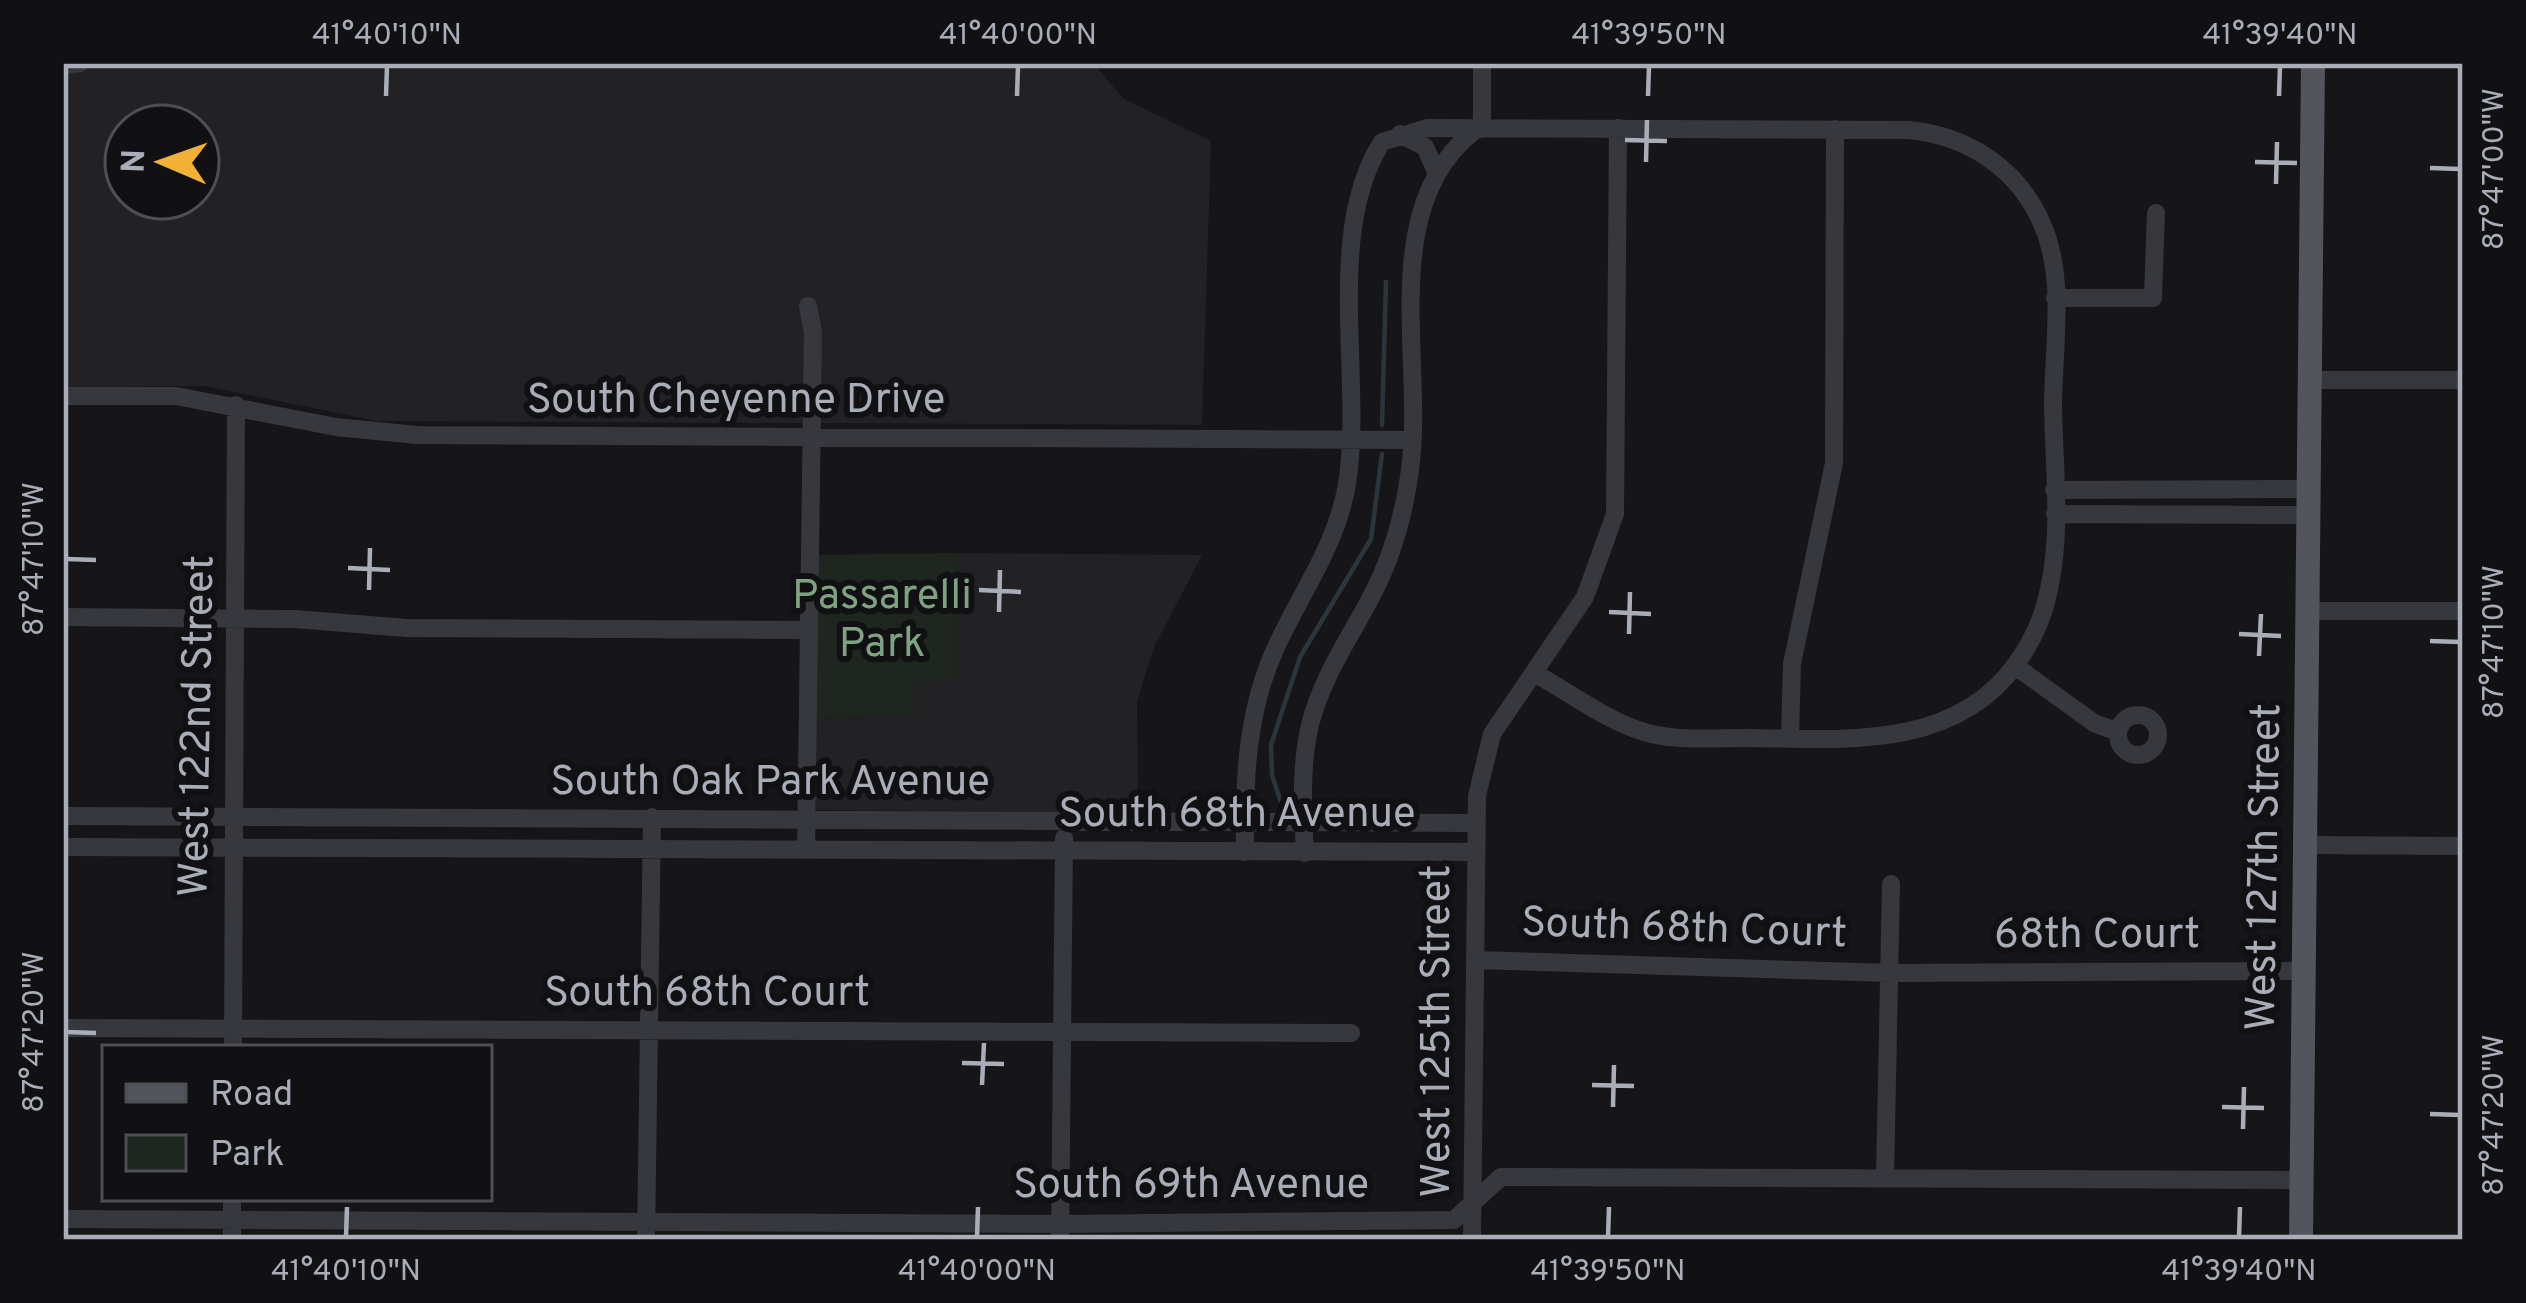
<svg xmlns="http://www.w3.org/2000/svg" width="2526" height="1303" viewBox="0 0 2526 1303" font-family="Overpass,sans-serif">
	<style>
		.built { fill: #222225; fill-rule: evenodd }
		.green { fill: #1e261f }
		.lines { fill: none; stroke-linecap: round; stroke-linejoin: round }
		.stream { stroke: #2c353c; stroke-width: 4.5 }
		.minor { stroke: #37383d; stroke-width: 18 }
		.major { stroke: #53555c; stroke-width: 24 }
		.ticks { fill: none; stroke: #a8adb8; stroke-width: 4.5 }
		.labels { text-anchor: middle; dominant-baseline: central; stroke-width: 12; stroke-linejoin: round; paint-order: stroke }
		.street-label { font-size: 42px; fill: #a8adb8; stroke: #111113 }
		.park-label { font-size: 42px; fill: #7fa381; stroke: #111113 }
		.neatline { fill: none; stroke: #a8adb8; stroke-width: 4.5 }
		.ticks-label { font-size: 30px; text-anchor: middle; fill: #a8adb8 }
	</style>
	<rect width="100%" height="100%" fill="#161618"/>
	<path class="built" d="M 63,63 L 1093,63 L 1124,99 L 1211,141 L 1202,425 L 376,421 L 205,386 L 63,387 ZM 126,126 L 198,126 L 198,198 L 126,198 Z
		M 957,553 L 1202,555 L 1154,647 L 1137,701 L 1138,813 L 816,810 L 815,719 L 915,715 L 915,681 L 954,680 Z"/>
	<path class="green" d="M 957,553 L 955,680 L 916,681 L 915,715 L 815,719 L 816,555 Z"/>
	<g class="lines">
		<path class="stream" d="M 1382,425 L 1386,282
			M 1284,812 L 1272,775 L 1271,745 L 1300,657 L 1371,539 L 1382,454"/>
		<path class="minor" d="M 63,65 L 80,63
			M 1482,129 L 1482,63
			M 1400,134 L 1425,147 L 1436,171
			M 2055,298 L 2153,298 L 2156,213
			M 2310,380 L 2463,380
			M 63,396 L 176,396 L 336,427 L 417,435 L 1412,440
			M 2054,490 L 2308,489
			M 2055,514 L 2308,515
			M 2307,611 L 2463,611
			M 63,617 L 295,619 L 406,628 L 806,630
			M 2015,666 L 2094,723 L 2118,732
			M2118 735a20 20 0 1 1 40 0a20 20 0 1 1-40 0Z
			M 1790,738 L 1792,664 L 1834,463 L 1835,129
			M 63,816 L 1476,823
			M 2305,845 L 2463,846
			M 63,847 L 1475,852
			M 806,850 L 813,332 L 808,306
			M 1245,852 C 1244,781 1246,711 1277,645 C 1303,589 1340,540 1348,477 C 1362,375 1325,230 1382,142 L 1427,128 L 1909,130 C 1969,136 2019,169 2043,226 C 2066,280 2053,349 2053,407 C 2054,467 2062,531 2049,589 C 2044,616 2032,642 2016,664 C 1954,751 1841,739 1747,738 C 1713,738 1671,742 1638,730 C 1603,718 1567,691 1534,673
			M 1305,853 C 1303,810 1300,767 1310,725 C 1321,680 1347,642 1369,601 C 1391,561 1404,515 1410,470 C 1425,361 1376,208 1474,131
			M 1475,960 L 1891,973 L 2304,971
			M 63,1028 L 1351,1033
			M 233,1048 L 236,405
			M 1885,1177 L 1891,884
			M 63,1219 L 1060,1224 L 1454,1220 L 1501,1177 L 2301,1180
			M 232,1240 L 232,1198
			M 646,1240 L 652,817
			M 1060,1240 L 1064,838
			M 1472,1240 L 1477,796 L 1492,734 L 1585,597 L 1615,514 L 1618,128"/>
		<path class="major" d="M 2301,1240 L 2313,63"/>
	</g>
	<path class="ticks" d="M 386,96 L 387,66M 1017,96 L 1018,66M 1648,96 L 1649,66M 2279,96 L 2280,66M 1625,140 L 1667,141M 1646,162 L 1647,120M 2255,162 L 2297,163M 2430,168 L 2460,169M 2276,184 L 2277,142M 66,559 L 96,560M 348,568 L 390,570M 369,590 L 370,548M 979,590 L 1021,592M 999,612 L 1000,570M 1609,612 L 1651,614M 1629,634 L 1630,592M 2239,634 L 2281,636M 2430,641 L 2460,642M 2259,656 L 2261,614M 66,1032 L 96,1033M 962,1063 L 1004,1064M 982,1085 L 984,1043M 1592,1085 L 1634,1086M 1613,1107 L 1614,1065M 2222,1107 L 2264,1108M 2430,1114 L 2460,1115M 2243,1129 L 2244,1087M 346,1237 L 347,1207M 977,1237 L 978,1207M 1608,1237 L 1609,1207M 2239,1237 L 2240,1207"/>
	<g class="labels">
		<g class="street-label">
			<text x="736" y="401">South Cheyenne Drive</text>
			<text transform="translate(199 726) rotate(-89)">West 122nd Street</text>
			<text x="770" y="783">South Oak Park Avenue</text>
			<text x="1237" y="815">South 68th Avenue</text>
			<text transform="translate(2266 867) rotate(-89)">West 127th Street</text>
			<text transform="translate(1684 930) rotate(2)">South 68th Court</text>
			<text x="2097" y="936">68th Court</text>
			<text x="707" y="994">South 68th Court</text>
			<text transform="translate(1438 1031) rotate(-90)">West 125th Street</text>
			<text x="1191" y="1186">South 69th Avenue</text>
		</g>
		<g class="park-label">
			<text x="882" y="597">Passarelli<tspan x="882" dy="48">Park</tspan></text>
		</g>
	</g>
	<rect width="2526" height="1303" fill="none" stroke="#111113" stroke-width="132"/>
	<rect x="102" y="1045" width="390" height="156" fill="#111113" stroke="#4d4f55" stroke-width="3"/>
	<rect x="126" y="1084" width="60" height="18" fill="#53555c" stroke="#4d4f55" stroke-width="3"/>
	<text x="210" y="1105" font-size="36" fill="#a8adb8">Road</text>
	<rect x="126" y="1135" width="60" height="36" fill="#1e261f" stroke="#4d4f55" stroke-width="3"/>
	<text x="210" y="1165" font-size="36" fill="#a8adb8">Park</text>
	<g transform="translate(162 162) rotate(272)"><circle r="57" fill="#111113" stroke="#4d4f55" stroke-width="3"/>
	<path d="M0-9L21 45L0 30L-21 45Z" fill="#f2b134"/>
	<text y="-18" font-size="33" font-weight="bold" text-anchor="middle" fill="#a8adb8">N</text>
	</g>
	<rect x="66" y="66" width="2394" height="1171" class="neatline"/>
	<g class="ticks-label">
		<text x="387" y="44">41°40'10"N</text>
		<text x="1018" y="44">41°40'00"N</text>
		<text x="1649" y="44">41°39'50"N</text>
		<text x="2280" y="44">41°39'40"N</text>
		<text transform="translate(2493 169) rotate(-90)" y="10">87°47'00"W</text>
		<text transform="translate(33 559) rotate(-90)" y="10">87°47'10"W</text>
		<text transform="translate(2493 642) rotate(-90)" y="10">87°47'10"W</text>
		<text transform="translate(33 1032) rotate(-90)" y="10">87°47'20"W</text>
		<text transform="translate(2493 1115) rotate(-90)" y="10">87°47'20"W</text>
		<text x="346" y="1280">41°40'10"N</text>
		<text x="977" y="1280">41°40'00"N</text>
		<text x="1608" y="1280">41°39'50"N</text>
		<text x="2239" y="1280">41°39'40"N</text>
	</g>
</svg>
